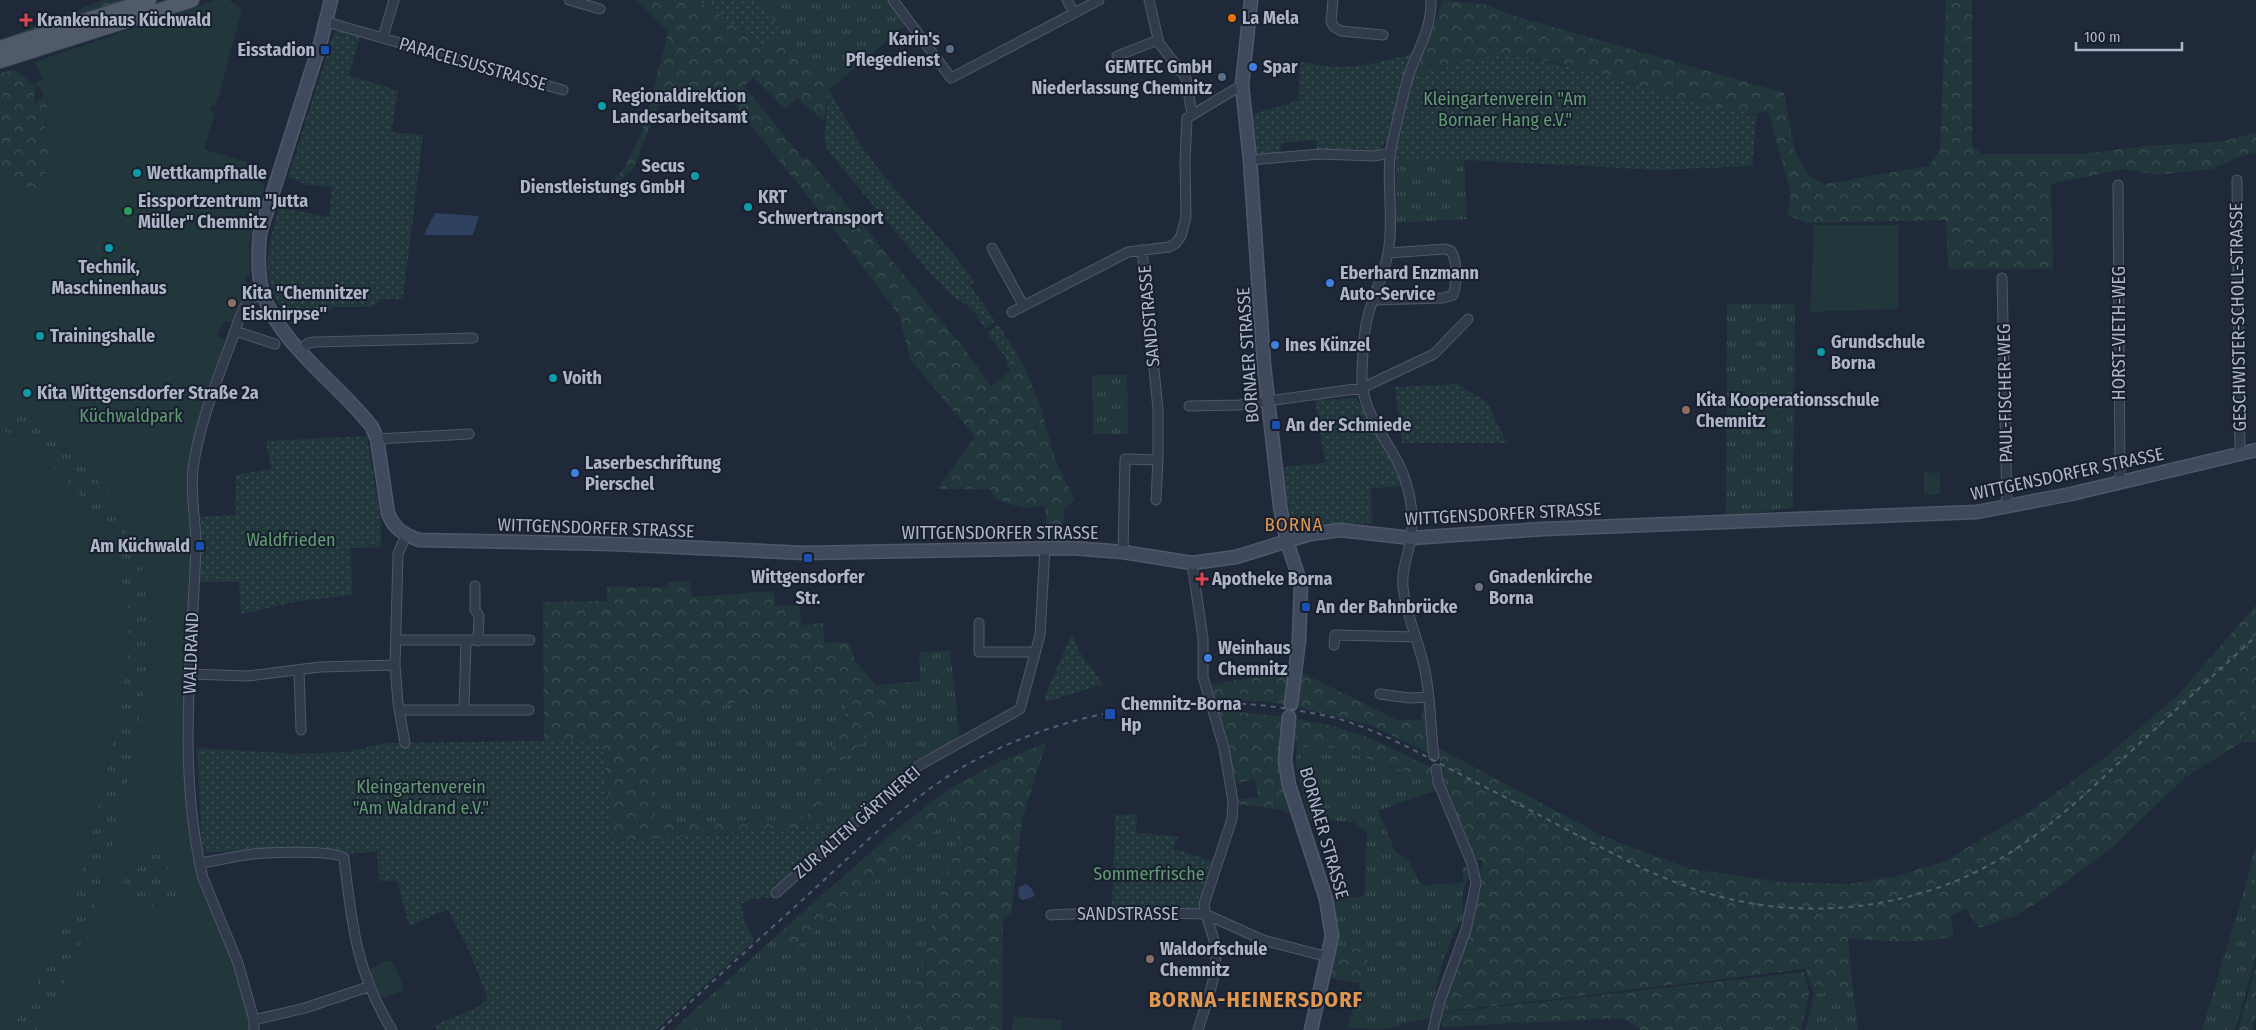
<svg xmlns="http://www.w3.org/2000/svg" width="2256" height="1030" viewBox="0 0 2256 1030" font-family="'Fira Sans Condensed',sans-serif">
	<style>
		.grass { fill: url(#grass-tufts) }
		.forest { fill: url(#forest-crowns); fill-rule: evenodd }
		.park { fill: #21373b; fill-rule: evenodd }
		.garden { fill: url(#garden-dots) }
		.water { fill: #2f4161 }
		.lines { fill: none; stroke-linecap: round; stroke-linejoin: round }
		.street-casing { stroke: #505868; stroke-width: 11 }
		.secondary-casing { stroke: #505868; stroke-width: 15 }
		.primary-casing { stroke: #3c4454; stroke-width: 16 }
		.street { stroke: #323b4b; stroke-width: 9 }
		.secondary { stroke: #404a5e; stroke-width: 12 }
		.primary { stroke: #505a6b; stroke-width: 14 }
		.rail { stroke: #545f72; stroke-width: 2; stroke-dasharray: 5 5; stroke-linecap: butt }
		.food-dot { fill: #e8710a; stroke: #18202f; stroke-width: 2 }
		.health-dot { fill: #e0444e; stroke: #18202f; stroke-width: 2 }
		.service-dot { fill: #5c6f8a; stroke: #18202f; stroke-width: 2 }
		.transit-dot { fill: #1a4fb4; stroke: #18202f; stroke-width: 2 }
		.shop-dot { fill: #3f7fe0; stroke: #18202f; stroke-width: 2 }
		.culture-dot { fill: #0f9aa8; stroke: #18202f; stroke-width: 2 }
		.leisure-dot { fill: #2e9e5b; stroke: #18202f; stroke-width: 2 }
		.education-dot { fill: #8d6e63; stroke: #18202f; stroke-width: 2 }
		.worship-dot { fill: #6b7280; stroke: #18202f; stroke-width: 2 }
		.labels { text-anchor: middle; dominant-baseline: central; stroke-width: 4; stroke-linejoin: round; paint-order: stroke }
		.poi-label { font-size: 18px; font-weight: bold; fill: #adb5c7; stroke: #18202f; text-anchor: start }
		.street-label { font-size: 18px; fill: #adb5c7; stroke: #18202f }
		.park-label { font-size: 18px; fill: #629a72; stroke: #18202f }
		.neighbourhood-label { font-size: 19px; letter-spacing: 1px; fill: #de9651; stroke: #18202f }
		.district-label { font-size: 22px; font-weight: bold; letter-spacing: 1px; fill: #de9651; stroke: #18202f }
	</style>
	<defs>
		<pattern id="grass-tufts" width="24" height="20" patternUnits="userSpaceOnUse" patternTransform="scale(1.25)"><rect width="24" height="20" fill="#21373b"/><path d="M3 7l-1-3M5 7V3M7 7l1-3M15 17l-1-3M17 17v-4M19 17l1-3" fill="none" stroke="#3f5256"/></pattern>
		<pattern id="forest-crowns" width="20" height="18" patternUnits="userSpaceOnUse" patternTransform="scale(1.25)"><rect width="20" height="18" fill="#21373b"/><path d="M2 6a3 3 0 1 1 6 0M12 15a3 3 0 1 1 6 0" fill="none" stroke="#3f5256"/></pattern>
		<pattern id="garden-dots" width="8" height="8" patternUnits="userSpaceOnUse" patternTransform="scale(1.25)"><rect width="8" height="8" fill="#21373b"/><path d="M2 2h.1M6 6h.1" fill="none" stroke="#3f5256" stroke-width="1.8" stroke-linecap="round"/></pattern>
	</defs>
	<rect width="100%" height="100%" fill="#1f293a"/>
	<path class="grass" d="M 759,0 L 888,0 L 907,24 L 829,90 L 783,34 Z
		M 1464,160 L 1467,219 L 1394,223 L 1396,161 Z
		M 1727,304 L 1795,304 L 1793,508 L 1726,516 Z
		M 1092,375 L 1127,375 L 1128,434 L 1093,434 Z
		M 0,407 L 30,413 C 36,417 38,425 44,430 C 65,448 87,465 104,488 C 115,504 124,527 132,545 C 136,555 142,566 145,577 C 159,629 146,686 136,737 C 117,834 92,946 38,1030 L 10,1030 C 69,941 93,835 114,732 C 120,697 130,659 128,623 C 126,569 97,509 58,472 C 41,457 22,436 0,430 Z
		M 950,651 L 960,738 L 912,762 L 850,821 L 826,825 L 818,783 L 864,740 L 905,683 L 920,681 L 919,652 Z
		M 2256,693 L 2256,742 L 2242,742 L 2246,696 Z
		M 839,696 L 847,710 L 842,734 L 828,753 L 811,796 L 813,806 L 807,815 L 794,819 L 660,824 L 655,821 L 654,781 L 661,727 L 676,714 L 711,707 L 767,698 L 824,702 Z
		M 1297,747 L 1336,748 L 1431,780 L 1439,789 L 1378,811 L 1395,851 L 1408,859 L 1421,885 L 1463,883 L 1462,867 L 1467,867 L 1470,877 C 1460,888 1462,904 1464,917 C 1449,936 1431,993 1433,1017 L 1383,1029 L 1347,1028 L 1370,952 L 1337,946 L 1338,927 L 1333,897 L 1364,897 L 1367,832 L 1353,822 L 1309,819 L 1296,765 Z
		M 967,803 L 903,1030 L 673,1030 L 775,937 L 790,952 Z
		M 2256,843 L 2256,956 L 2235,1030 L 2202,1030 L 2247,880 Z
		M 163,853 L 171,863 L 166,877 L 182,888 L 178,898 L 160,901 L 151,908 L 136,903 L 123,883 L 125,874 L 134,871 L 147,856 Z
		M 1853,988 L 1858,1030 L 1806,1030 L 1814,994 Z"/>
	<path class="forest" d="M 104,0 L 130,0 L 0,45 L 0,40 Z
		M 637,0 L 698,0 L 763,46 L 783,34 L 829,90 L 824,121 L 797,98 L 785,109 L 753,77 L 744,86 L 803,159 L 807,157 L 963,347 L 991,386 L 1010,371 L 1006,358 L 987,333 L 998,325 L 1024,366 L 1039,402 L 1056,462 L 1075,500 L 1064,509 L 1062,541 L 1044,540 L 1044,525 L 1046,523 L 1045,506 L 1022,508 L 996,499 L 990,489 L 937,489 L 975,437 L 910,359 L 899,315 L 830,224 L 729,98 L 659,105 L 633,169 L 597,200 L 624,168 L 642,132 L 668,33 Z
		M 1443,0 L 1486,5 L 1518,17 L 1784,93 L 1795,152 L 1809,176 L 1825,184 L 1929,166 L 1940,151 L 1946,0 L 1972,0 L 1972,146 L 1982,154 L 2082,154 L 2144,146 L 2218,142 L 2256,133 L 2256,152 L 2243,155 L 2212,169 L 2156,175 L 2125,169 L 2051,184 L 2053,269 L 1948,269 L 1946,220 L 1807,223 L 1787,215 L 1791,194 L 1768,111 C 1751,117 1733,110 1716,107 C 1651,93 1589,66 1524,57 C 1488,53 1450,67 1415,76 Z
		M 14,70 L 35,85 L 34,104 L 45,95 L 48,101 L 44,133 L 51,157 L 39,197 L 4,174 L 0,179 L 0,73 Z
		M 689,581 L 692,597 L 774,591 L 775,606 L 800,605 L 801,625 L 823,623 L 825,643 L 849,642 L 855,661 L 876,685 L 905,683 L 864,740 L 818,783 L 826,825 L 613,842 L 602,743 L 544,741 L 543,602 L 607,601 L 607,586 L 669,588 L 668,582 ZM 839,696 L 847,710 L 842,734 L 809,779 L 813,806 L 807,815 L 794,819 L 660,824 L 655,821 L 654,781 L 661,727 L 676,714 L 711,707 L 767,698 L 824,702 Z
		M 2256,605 L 2256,693 L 2246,696 L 2242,742 L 2185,777 L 2113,847 L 2047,896 L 2017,915 L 1979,928 L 1966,909 L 1951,915 L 1953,936 C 1919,945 1882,940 1848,939 L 1853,988 L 1814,994 L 1805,969 L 1443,1012 L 1483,860 L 1474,859 L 1444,784 L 1440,759 L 1371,725 L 1293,706 L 1296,670 L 1397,720 L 1421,720 L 1425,697 L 1429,743 L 1607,838 L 1691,869 L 1781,882 L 1849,884 L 1897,876 L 1945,861 L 2034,808 L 2102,760 L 2177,696 Z
		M 1294,669 L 1287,705 L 1261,701 L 1212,701 L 1207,686 Z
		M 1217,710 L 1286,717 L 1297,816 L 1277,809 L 1237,804 L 1237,800 L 1259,797 L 1254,780 L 1237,783 Z
		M 1292,718 L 1333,726 L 1370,738 L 1430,767 L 1431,780 L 1336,748 L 1297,747 L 1290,741 Z
		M 1046,743 L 1022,821 L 1011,915 L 1003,918 L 1002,1030 L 903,1030 L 966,804 L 790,952 L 775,937 L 897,829 L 949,789 L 1001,761 Z
		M 1337,946 L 1370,951 L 1361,984 L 1327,977 Z
		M 2256,966 L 2256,1014 L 2252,1030 L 2238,1030 Z
		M 1804,972 L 1809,994 L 1801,1030 L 1641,1030 L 1623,1018 L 1442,1027 L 1442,1013 Z"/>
	<path class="park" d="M 216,0 L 229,0 L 242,9 L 216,106 L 212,105 L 210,111 L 215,113 L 204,149 L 265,168 L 259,182 L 265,184 L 249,243 L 250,276 L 246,277 L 246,283 L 251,283 L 252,290 L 244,298 L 233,323 L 224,321 L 217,336 L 228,340 L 198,425 L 187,471 L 191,542 L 187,735 L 190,835 L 200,877 L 227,938 L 253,1030 L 38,1030 C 92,946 117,834 136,737 C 146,686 159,629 145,577 C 142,566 136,555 132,545 C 124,527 115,504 104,488 C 87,465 65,448 44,430 C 38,425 36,417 30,413 L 0,407 L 0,174 L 4,173 L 39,197 L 51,157 L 44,133 L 48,101 L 39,87 L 35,85 L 37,81 L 43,80 L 35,62 ZM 163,853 L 171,863 L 166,877 L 168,883 L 181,888 L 177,898 L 165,898 L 151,908 L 136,903 L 123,883 L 125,874 L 138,869 L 147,856 Z
		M 1814,225 L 1898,225 L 1898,309 L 1810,312 Z
		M 0,430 C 22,436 41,457 58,472 C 97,509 126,569 128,623 C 130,659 120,697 114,732 C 94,835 69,942 10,1030 L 0,1030 Z
		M 1924,472 L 1940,473 L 1940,494 L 1924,495 Z
		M 388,960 L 393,962 L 404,988 L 402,991 L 382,998 L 379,996 L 369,971 L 372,968 Z
		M 1013,1016 L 1062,1020 L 1061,1030 L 1012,1030 Z"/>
	<path class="garden" d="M 698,0 L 759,0 L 783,34 L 763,46 Z
		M 341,30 L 360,36 L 349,75 L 398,91 L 391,132 L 423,135 L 403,299 L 382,299 L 371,307 L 335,307 L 327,313 L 303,311 L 294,328 C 259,280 264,262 279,207 L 329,217 L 332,187 L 307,185 L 288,177 L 332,38 L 335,32 Z
		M 1413,54 L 1409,77 L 1476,59 L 1499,56 L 1524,57 L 1588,71 L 1690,101 L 1757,115 L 1752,166 L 1658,170 L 1464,160 L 1396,161 L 1390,153 L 1390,136 L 1379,151 L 1373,152 L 1317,150 L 1316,140 L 1281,143 L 1280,156 L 1257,158 L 1252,114 L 1286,105 L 1298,100 L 1300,62 L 1333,67 L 1362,66 Z
		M 829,90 C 841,109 851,130 864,149 C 896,196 941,235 975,281 L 970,285 L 995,321 L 985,329 L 976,314 L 967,305 L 954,297 L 931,274 L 828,151 L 824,140 Z
		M 998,325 L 1015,351 L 1019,365 L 1010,371 L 1006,358 L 987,333 Z
		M 1457,384 L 1487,402 L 1507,443 L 1402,443 L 1395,387 Z
		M 1357,398 L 1404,486 L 1371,488 L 1372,524 C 1345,521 1317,525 1291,520 L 1281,467 L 1325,463 L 1315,400 Z
		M 367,436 L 381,521 L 381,547 L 351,548 L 352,595 L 299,601 L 241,614 L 239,582 L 199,582 L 200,517 L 235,515 L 236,475 L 271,469 L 266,441 Z
		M 1072,633 L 1079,651 L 1103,684 L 1046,702 L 1045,696 Z
		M 544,741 L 602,743 L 613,842 L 826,825 L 850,821 L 856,825 L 780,897 L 751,899 L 741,904 L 746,926 L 755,940 L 656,1030 L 437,1030 L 435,1025 L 476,1008 L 488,999 L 466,944 L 449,912 L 446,910 L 409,926 L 397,881 L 379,881 L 377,851 L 347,854 L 300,851 L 202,852 L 197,748 L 299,754 L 347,752 L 385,743 Z
		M 1137,814 L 1136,833 L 1178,836 L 1174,849 L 1213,861 L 1196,911 L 1112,909 L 1115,815 Z"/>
	<path class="water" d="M 435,213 L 479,216 L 473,235 L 424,235 Z
		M 1026,884 L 1032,889 L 1035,896 L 1023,900 L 1020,899 L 1018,893 L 1019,887 Z"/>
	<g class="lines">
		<defs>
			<path id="street" d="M 569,0 L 600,9
				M 893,0 L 951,78 L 1099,0
				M 1067,0 L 1074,13
				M 1149,0 L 1159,43 L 1186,78 L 1192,114
				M 1333,0 L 1331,22 L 1334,27 L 1341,31 L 1383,35
				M 1431,0 C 1431,33 1417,49 1408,78 C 1402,98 1398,119 1393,139 C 1384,176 1395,216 1388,253 C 1384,276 1372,297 1367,320 C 1363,336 1363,355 1362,371 C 1359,418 1396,444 1407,486 C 1412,502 1413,521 1411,537 C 1409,554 1401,569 1403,587 C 1406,614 1418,640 1424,666 C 1431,695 1430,727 1434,756
				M 327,22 L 563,90
				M 383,37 L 394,0
				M 1117,56 L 1158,40
				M 1250,160 L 1320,154 L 1374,156 L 1390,153
				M 2237,180 L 2240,454
				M 2118,185 L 2120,481
				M 992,248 L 1023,305
				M 2002,278 L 2007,508
				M 1373,300 L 1443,298 L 1453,295 C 1457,283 1458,262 1451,251 L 1445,249 L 1388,253
				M 1012,312 L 1128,252 L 1169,247 L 1176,243 L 1181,236 L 1186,217 L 1185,160 L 1187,118 L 1242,85
				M 235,331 L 275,344
				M 301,350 L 308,343 L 315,342 L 473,338
				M 1189,406 L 1239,405 L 1362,388 L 1434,354 L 1468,319
				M 377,439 L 469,434
				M 1156,500 L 1158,460
				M 1123,552 L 1125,459 L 1158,460 L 1158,409 L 1142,250
				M 1192,563 L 1203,639 L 1203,677 L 1224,748 L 1233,801 L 1232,819 L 1204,904 C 1205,918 1213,931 1215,946 C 1219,974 1206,1003 1198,1030
				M 475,586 L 475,610 L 479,616 L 478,641
				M 979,623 L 979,652 L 1035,652
				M 396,640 L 530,640
				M 1334,645 L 1335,635 L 1415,637
				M 299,670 L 301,730
				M 189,674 L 248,676 L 320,667 L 395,665
				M 1380,694 L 1409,698 L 1429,697
				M 464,709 L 466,641
				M 399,710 L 529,710
				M 405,743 L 398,703 L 395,665 L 398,554 L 406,535
				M 199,863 C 217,861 235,856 253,854 C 268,852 335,850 344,858 C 352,925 356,972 392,1030
				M 776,893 L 918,766 L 1020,709 L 1040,635 L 1045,548
				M 1051,915 L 1113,912 L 1205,914 L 1263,940 L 1328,957
				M 254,1020 L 305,1008 L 368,987
				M 254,1030 L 254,1020 L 238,963 L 203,878 C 177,770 192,657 196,547 C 196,521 190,493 193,468 C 199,426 215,385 230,345 C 235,332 239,315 247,303 C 251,298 258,296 264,294
				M 1433,1030 L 1440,1001 L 1466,930 L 1476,883 L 1472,864 L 1438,782 L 1436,769"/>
			<path id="secondary" d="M 331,0 L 321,41 L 260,233 C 258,253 257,274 263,294 C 281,346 339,384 372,427 L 377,439 L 388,513 C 394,529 403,534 419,540 L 614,544 L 804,553 L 1072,548 L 1123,552 L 1192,563 L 1236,557 L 1310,534 L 1340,530 L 1411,538 L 1544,529 L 1977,512 L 2071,494 L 2256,450
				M 1251,0 L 1242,85 L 1250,160 L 1264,365 L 1280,506 L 1287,542 L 1301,584 L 1299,640 L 1291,704
				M 1289,717 L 1285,761 L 1289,785 L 1326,899 L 1332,936 L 1311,1030"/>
			<path id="primary" d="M 0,48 L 149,0
				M 0,61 L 192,0"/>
		</defs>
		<use href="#street" class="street-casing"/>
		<use href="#secondary" class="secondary-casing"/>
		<use href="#primary" class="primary-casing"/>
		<use href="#street" class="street"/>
		<use href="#secondary" class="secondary"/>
		<use href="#primary" class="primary"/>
		<path class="rail" d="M 661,1030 C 714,979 770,930 824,880 C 869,839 915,794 968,764 C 1068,709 1188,690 1300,711 C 1318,714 1336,717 1354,724 C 1389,736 1421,754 1454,771 C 1495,792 1536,813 1577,835 C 1613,853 1648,873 1686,886 C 1767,916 1858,916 1940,887 C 2015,861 2070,809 2127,755 C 2170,715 2213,676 2256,636"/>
	</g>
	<circle class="food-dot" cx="1232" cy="18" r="5"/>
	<g class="health-dot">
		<path d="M23.5 12.5h5v5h5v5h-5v5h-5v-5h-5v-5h5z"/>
		<path d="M1199.5 571.5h5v5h5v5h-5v5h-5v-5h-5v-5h5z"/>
	</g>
	<g class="service-dot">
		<circle cx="950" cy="49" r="5"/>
		<circle cx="1222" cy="77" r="5"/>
	</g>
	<g class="transit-dot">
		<rect x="320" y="45" width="10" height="10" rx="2.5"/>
		<rect x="1271" y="420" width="10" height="10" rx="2.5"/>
		<rect x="195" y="541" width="10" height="10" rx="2.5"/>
		<rect x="803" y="553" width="10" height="10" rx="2.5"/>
		<rect x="1301" y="602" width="10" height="10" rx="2.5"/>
		<rect x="1104" y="708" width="12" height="12" rx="2.5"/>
	</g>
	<g class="shop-dot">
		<circle cx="1253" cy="67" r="5"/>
		<circle cx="1330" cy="283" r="5"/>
		<circle cx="1275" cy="345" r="5"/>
		<circle cx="575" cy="473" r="5"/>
		<circle cx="1208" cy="658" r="5"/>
	</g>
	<g class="culture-dot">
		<circle cx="602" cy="106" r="5"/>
		<circle cx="137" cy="173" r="5"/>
		<circle cx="695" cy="176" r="5"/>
		<circle cx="748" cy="207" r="5"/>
		<circle cx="109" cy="248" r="5"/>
		<circle cx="40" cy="336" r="5"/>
		<circle cx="1821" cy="352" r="5"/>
		<circle cx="553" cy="378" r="5"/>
		<circle cx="27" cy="393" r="5"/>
	</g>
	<circle class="leisure-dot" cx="128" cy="211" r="5"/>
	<g class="education-dot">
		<circle cx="232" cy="303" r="5"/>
		<circle cx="1686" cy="410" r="5"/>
		<circle cx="1150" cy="959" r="5"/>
	</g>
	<circle class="worship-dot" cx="1479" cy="587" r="5"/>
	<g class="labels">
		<g class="poi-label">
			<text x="1242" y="18">La Mela</text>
			<text x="37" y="20">Krankenhaus Küchwald</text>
			<text x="940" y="39" text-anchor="end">Karin's<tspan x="940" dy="21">Pflegedienst</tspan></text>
			<text x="315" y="50" text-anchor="end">Eisstadion</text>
			<text x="1212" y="67" text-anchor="end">GEMTEC GmbH<tspan x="1212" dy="21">Niederlassung Chemnitz</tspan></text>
			<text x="1263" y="67">Spar</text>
			<text x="612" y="96">Regionaldirektion<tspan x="612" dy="21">Landesarbeitsamt</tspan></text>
			<text x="685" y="166" text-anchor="end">Secus<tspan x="685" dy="21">Dienstleistungs GmbH</tspan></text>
			<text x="147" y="173">Wettkampfhalle</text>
			<text x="758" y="197">KRT<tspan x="758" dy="21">Schwertransport</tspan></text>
			<text x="138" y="201">Eissportzentrum "Jutta<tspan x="138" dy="21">Müller" Chemnitz</tspan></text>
			<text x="109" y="267" text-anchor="middle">Technik,<tspan x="109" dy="21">Maschinenhaus</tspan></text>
			<text x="1340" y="273">Eberhard Enzmann<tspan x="1340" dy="21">Auto-Service</tspan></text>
			<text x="242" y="293">Kita "Chemnitzer<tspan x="242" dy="21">Eisknirpse"</tspan></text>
			<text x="50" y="336">Trainingshalle</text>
			<text x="1831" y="342">Grundschule<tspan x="1831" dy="21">Borna</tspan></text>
			<text x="1285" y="345">Ines Künzel</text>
			<text x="563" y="378">Voith</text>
			<text x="37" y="393">Kita Wittgensdorfer Straße 2a</text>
			<text x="1696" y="400">Kita Kooperationsschule<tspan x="1696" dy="21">Chemnitz</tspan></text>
			<text x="1286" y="425">An der Schmiede</text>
			<text x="585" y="463">Laserbeschriftung<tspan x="585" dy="21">Pierschel</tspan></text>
			<text x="190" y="546" text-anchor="end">Am Küchwald</text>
			<text x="808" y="577" text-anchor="middle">Wittgensdorfer<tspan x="808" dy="21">Str.</tspan></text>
			<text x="1489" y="577">Gnadenkirche<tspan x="1489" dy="21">Borna</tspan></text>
			<text x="1212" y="579">Apotheke Borna</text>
			<text x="1316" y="607">An der Bahnbrücke</text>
			<text x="1218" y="648">Weinhaus<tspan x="1218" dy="21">Chemnitz</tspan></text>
			<text x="1121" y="704">Chemnitz-Borna<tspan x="1121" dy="21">Hp</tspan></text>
			<text x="1160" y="949">Waldorfschule<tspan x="1160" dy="21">Chemnitz</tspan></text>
		</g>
		<g class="street-label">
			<text transform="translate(473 64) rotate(16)">PARACELSUSSTRASSE</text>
			<text transform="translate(1149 316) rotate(-95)">SANDSTRASSE</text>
			<text transform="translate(2238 317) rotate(-91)">GESCHWISTER-SCHOLL-STRASSE</text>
			<text transform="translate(2119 333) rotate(-90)">HORST-VIETH-WEG</text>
			<text transform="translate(1248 355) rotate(-94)">BORNAER STRASSE</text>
			<text transform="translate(2005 393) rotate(-91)">PAUL-FISCHER-WEG</text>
			<text transform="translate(2067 474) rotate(-12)">WITTGENSDORFER STRASSE</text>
			<text transform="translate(1503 514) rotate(-3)">WITTGENSDORFER STRASSE</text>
			<text transform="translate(596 528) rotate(2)">WITTGENSDORFER STRASSE</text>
			<text x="1000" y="533">WITTGENSDORFER STRASSE</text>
			<text transform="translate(191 653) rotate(-88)">WALDRAND</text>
			<text transform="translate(857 822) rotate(-41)">ZUR ALTEN GÄRTNEREI</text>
			<text transform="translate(1324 833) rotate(74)">BORNAER STRASSE</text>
			<text x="1128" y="914">SANDSTRASSE</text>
		</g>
		<g class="park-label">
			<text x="1505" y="99">Kleingartenverein "Am<tspan x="1505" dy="21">Bornaer Hang e.V."</tspan></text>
			<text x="131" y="416">Küchwaldpark</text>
			<text x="291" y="540">Waldfrieden</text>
			<text x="421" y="787">Kleingartenverein<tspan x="421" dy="21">"Am Waldrand e.V."</tspan></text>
			<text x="1149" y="874">Sommerfrische</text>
		</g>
		<g class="neighbourhood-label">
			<text x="1294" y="524">BORNA</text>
		</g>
		<g class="district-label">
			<text x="1256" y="999">BORNA-HEINERSDORF</text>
		</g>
	</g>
	<path d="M2076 42v8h106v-8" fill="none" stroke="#adb5c7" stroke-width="2.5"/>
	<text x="2084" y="42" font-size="15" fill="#adb5c7" stroke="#18202f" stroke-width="4" paint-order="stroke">100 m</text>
</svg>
